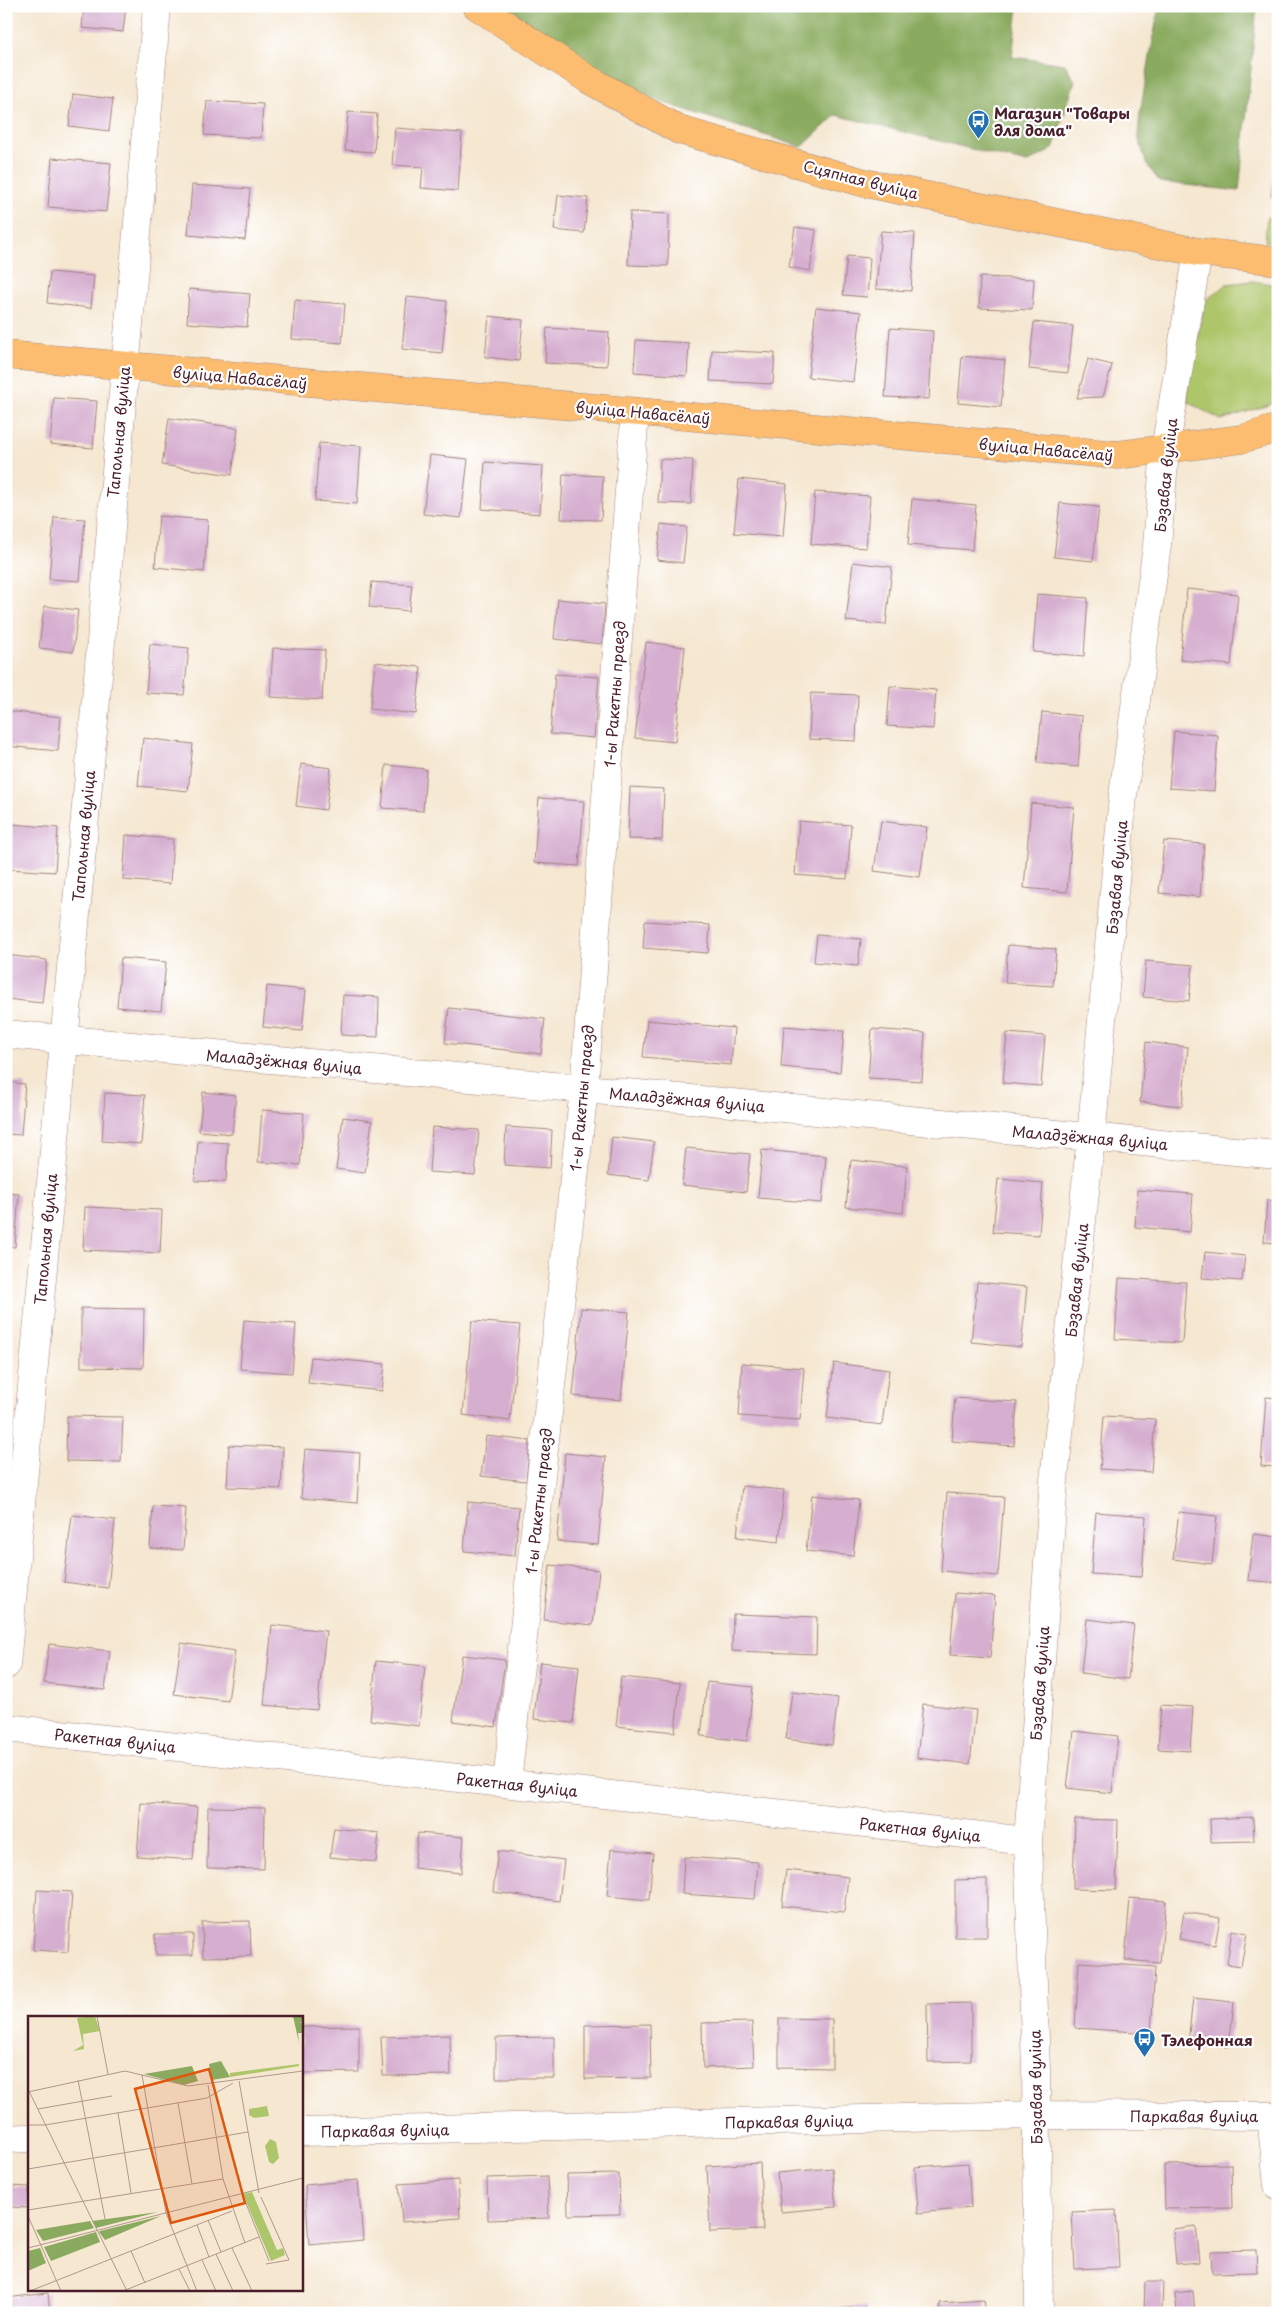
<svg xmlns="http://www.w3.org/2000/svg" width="1284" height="2319" viewBox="0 0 1284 2319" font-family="'Playpen Sans',sans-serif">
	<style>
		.green { fill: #aec66b; stroke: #7c724b }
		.forest { fill: #8aab5f; stroke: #6a6545 }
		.building { fill: #d6afd0 }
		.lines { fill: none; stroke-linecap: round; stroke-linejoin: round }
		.minor-casing { stroke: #a0837e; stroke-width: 29 }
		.major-casing { stroke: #a0837e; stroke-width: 29 }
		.minor { stroke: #fff; stroke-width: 28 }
		.major { stroke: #fcbd6f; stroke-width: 28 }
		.labels { text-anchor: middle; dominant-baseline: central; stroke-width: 4.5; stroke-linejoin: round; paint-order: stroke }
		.poi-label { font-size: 15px; font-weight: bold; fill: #4a1f2b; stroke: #fff; text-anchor: start }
		.street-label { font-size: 15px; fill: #4a1f2b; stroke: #fff }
		.inset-road { fill: none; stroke: #b1978e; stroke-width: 1 }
		.view { fill: #e0560e; fill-opacity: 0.15; stroke: #e0560e; stroke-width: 2.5 }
		.inset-edge { fill: none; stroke: #4a1f2b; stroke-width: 2.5 }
	</style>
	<rect width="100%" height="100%" fill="#fff"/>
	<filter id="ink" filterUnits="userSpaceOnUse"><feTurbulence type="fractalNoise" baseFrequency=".02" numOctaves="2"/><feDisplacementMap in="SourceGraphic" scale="10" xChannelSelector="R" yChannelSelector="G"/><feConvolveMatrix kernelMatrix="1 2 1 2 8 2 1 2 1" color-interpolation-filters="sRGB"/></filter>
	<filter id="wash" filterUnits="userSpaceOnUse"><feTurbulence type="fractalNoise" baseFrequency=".0096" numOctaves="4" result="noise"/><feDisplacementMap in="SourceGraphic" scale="20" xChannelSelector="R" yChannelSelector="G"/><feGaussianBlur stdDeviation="1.12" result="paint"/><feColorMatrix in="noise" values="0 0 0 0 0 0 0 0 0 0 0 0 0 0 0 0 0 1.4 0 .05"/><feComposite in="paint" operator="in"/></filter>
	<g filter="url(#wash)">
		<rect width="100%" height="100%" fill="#f5e7d0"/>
		<path class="green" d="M 1267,217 L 1278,218 L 1278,243 L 1265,241 Z
			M 1252,281 L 1278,285 L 1278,402 L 1221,420 L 1188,402 L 1187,389 L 1205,301 L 1227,284 Z"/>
		<path class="forest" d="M 494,6 L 1018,6 L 1012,57 L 1065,64 L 1075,81 L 1053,149 L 1027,163 L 836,115 L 802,147 L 661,102 L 549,45 Z
			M 1159,6 L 1257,6 L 1239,191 L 1160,182 L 1147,165 L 1138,136 L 1140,113 Z
			M 1278,147 L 1278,198 L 1272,198 Z"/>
		<g id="blocks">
			<path class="building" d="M 6,6 L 10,6 L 8,22 L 6,21 Z
				M 84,6 L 126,6 L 123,32 L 82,28 Z
				M 73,94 L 113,99 L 109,131 L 69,126 Z
				M 207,101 L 263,104 L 261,138 L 204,135 Z
				M 348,112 L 377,114 L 374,152 L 345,150 Z
				M 395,128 L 462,133 L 458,191 L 421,188 L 423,167 L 392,165 Z
				M 52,158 L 111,163 L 106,212 L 48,207 Z
				M 192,185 L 250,189 L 245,240 L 188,235 Z
				M 558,195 L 588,198 L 584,233 L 554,230 Z
				M 630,212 L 669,214 L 668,266 L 628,265 Z
				M 795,227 L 816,230 L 810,271 L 789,267 Z
				M 881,231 L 915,233 L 911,291 L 876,289 Z
				M 847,256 L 870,258 L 867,297 L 843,295 Z
				M 50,272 L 94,276 L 91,308 L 47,303 Z
				M 980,277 L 1034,279 L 1032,310 L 979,308 Z
				M 189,289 L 250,294 L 247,327 L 187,323 Z
				M 407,297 L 447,301 L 442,353 L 402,349 Z
				M 295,300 L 345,304 L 342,343 L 292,339 Z
				M 816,307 L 861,312 L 853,382 L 808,377 Z
				M 489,316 L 523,320 L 519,361 L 485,357 Z
				M 1034,322 L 1073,326 L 1068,373 L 1029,369 Z
				M 547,328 L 609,332 L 607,366 L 545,363 Z
				M 890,328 L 933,331 L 929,399 L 885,397 Z
				M 636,340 L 689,343 L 687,376 L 634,372 Z
				M 712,350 L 775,353 L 773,384 L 710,381 Z
				M 962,356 L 1005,360 L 1001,407 L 958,403 Z
				M 1088,359 L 1112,365 L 1103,397 L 1077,398 Z
				M 54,398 L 97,401 L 93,448 L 50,444 Z
				M 169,418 L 238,428 L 232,475 L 162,465 Z
				M 319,443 L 361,446 L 357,504 L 315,501 Z
				M 430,455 L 468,459 L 461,518 L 423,514 Z
				M 660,459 L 693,460 L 691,504 L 658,503 Z
				M 485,462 L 543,466 L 540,514 L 482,509 Z
				M 563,474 L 603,476 L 601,520 L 561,519 Z
				M 739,479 L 787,484 L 783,537 L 734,533 Z
				M 815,492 L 870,496 L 866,548 L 811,544 Z
				M 912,499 L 976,505 L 972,550 L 908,545 Z
				M 1060,503 L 1099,507 L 1093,561 L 1054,557 Z
				M 159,516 L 208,520 L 204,572 L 155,567 Z
				M 54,517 L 85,519 L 80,581 L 49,579 Z
				M 661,524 L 687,527 L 683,563 L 657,560 Z
				M 853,562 L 892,567 L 886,625 L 846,621 Z
				M 372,582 L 412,585 L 409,611 L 369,607 Z
				M 1187,589 L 1238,594 L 1231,665 L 1180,660 Z
				M 1037,594 L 1088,598 L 1084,656 L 1033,652 Z
				M 558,599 L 605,604 L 602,644 L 554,639 Z
				M 44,606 L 78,610 L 73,652 L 39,648 Z
				M 646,642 L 685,647 L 675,742 L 635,738 Z
				M 150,644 L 189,648 L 184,695 L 146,693 Z
				M 273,648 L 325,650 L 322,700 L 270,697 Z
				M 375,662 L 421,667 L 416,714 L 370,709 Z
				M 555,674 L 599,677 L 594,738 L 550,734 Z
				M 890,686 L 936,690 L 933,729 L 887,726 Z
				M 811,693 L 858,695 L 856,741 L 809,739 Z
				M 6,711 L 61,717 L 58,751 L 6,746 Z
				M 1042,712 L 1082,716 L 1078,767 L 1037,763 Z
				M 1174,731 L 1218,735 L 1214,791 L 1169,788 Z
				M 143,738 L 193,744 L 188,791 L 138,786 Z
				M 301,764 L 331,768 L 326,810 L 296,806 Z
				M 386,765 L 426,769 L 423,811 L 382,808 Z
				M 630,787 L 664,789 L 662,840 L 628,839 Z
				M 539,798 L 584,801 L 579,866 L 534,863 Z
				M 1031,803 L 1074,807 L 1067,892 L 1024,888 Z
				M 799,821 L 851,825 L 847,879 L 795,875 Z
				M 881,821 L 927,827 L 920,877 L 874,871 Z
				M 12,824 L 58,828 L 55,872 L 9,869 Z
				M 126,835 L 173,839 L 170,884 L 123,880 Z
				M 1164,841 L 1204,844 L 1200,897 L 1159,893 Z
				M 645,921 L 710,925 L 708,953 L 643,948 Z
				M 817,935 L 861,939 L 858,966 L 814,962 Z
				M 1008,945 L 1056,949 L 1053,986 L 1005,983 Z
				M 6,955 L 47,960 L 42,1003 L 6,999 Z
				M 121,958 L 166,962 L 161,1011 L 117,1007 Z
				M 1146,961 L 1193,965 L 1189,1001 L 1143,997 Z
				M 267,986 L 306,990 L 302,1031 L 263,1027 Z
				M 343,995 L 379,997 L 378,1037 L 341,1035 Z
				M 449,1008 L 545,1019 L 541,1054 L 445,1043 Z
				M 647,1020 L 734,1028 L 731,1065 L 643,1057 Z
				M 784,1026 L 844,1031 L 840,1072 L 781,1067 Z
				M 872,1029 L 925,1033 L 922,1081 L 868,1078 Z
				M 1007,1033 L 1045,1036 L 1041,1086 L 1003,1083 Z
				M 1146,1042 L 1188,1047 L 1182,1106 L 1140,1102 Z
				M 6,1082 L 25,1084 L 21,1135 L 6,1134 Z
				M 203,1092 L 236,1095 L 232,1134 L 199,1131 Z
				M 105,1093 L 145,1095 L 141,1144 L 102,1141 Z
				M 262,1110 L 304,1113 L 300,1165 L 258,1162 Z
				M 343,1117 L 372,1121 L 365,1173 L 336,1169 Z
				M 432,1127 L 479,1130 L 475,1175 L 429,1172 Z
				M 506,1127 L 552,1130 L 550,1168 L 504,1165 Z
				M 612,1137 L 654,1142 L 649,1180 L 608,1175 Z
				M 198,1141 L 228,1143 L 226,1182 L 195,1181 Z
				M 686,1148 L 750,1154 L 746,1192 L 682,1185 Z
				M 762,1150 L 826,1156 L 822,1203 L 758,1198 Z
				M 851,1160 L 907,1166 L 903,1213 L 846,1207 Z
				M 998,1179 L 1043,1183 L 1039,1235 L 993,1232 Z
				M 1137,1190 L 1193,1194 L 1190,1232 L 1135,1227 Z
				M 6,1193 L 19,1194 L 15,1247 L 6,1246 Z
				M 1267,1200 L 1278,1201 L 1278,1243 L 1264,1242 Z
				M 85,1207 L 162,1210 L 160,1253 L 83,1250 Z
				M 1205,1252 L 1245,1256 L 1242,1281 L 1202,1278 Z
				M 1119,1278 L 1186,1282 L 1182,1343 L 1115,1339 Z
				M 977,1282 L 1027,1287 L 1021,1347 L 971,1342 Z
				M 81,1308 L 144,1309 L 143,1368 L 81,1367 Z
				M 581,1308 L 629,1312 L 621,1400 L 573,1396 Z
				M 244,1320 L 296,1324 L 292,1373 L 240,1369 Z
				M 472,1321 L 520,1325 L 510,1421 L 463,1415 Z
				M 311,1357 L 385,1364 L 382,1391 L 308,1383 Z
				M 742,1363 L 804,1368 L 800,1420 L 739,1416 Z
				M 834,1363 L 889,1370 L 882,1425 L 827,1418 Z
				M 1266,1397 L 1278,1398 L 1278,1467 L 1261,1466 Z
				M 955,1398 L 1017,1402 L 1014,1446 L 952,1441 Z
				M 67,1416 L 123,1417 L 121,1462 L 66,1461 Z
				M 1104,1416 L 1155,1419 L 1151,1472 L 1100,1469 Z
				M 486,1436 L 530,1441 L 526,1481 L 481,1476 Z
				M 229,1445 L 283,1447 L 281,1489 L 227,1487 Z
				M 305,1449 L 360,1453 L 357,1503 L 301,1498 Z
				M 565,1453 L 606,1457 L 598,1545 L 557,1541 Z
				M 742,1486 L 784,1490 L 779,1542 L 737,1537 Z
				M 947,1493 L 1004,1497 L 998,1576 L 941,1571 Z
				M 812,1495 L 859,1500 L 853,1556 L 806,1551 Z
				M 468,1502 L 519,1507 L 515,1556 L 464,1551 Z
				M 153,1506 L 186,1508 L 183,1550 L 150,1548 Z
				M 1096,1512 L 1146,1516 L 1142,1577 L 1091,1574 Z
				M 1179,1512 L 1217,1516 L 1212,1564 L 1173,1559 Z
				M 72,1515 L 115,1520 L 108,1588 L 64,1582 Z
				M 1253,1534 L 1278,1537 L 1278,1583 L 1248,1580 Z
				M 550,1565 L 599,1570 L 593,1625 L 544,1620 Z
				M 955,1593 L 995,1596 L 990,1658 L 950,1655 Z
				M 733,1614 L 817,1617 L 816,1654 L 732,1651 Z
				M 1087,1619 L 1134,1625 L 1128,1679 L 1081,1673 Z
				M 272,1625 L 326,1631 L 317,1710 L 264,1705 Z
				M 181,1643 L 235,1651 L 228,1701 L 174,1694 Z
				M 49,1644 L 110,1651 L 105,1690 L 44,1683 Z
				M 462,1655 L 505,1660 L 496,1727 L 453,1721 Z
				M 376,1661 L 425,1666 L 419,1726 L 370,1720 Z
				M 540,1662 L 579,1666 L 573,1723 L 534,1719 Z
				M 621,1677 L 680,1683 L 675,1732 L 616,1726 Z
				M 707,1682 L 753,1687 L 747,1741 L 701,1736 Z
				M 792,1692 L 838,1698 L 832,1745 L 786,1739 Z
				M 923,1704 L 976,1710 L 970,1764 L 917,1758 Z
				M 1161,1705 L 1193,1707 L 1190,1751 L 1158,1749 Z
				M 1074,1731 L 1118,1736 L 1112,1793 L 1067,1788 Z
				M 141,1803 L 197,1807 L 193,1860 L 137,1856 Z
				M 208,1807 L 265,1808 L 264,1869 L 207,1868 Z
				M 1253,1817 L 1254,1841 L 1211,1842 L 1210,1819 Z
				M 1075,1819 L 1118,1820 L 1116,1890 L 1073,1889 Z
				M 334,1828 L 379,1833 L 376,1862 L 330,1857 Z
				M 418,1833 L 464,1837 L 461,1873 L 414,1868 Z
				M 611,1849 L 653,1853 L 649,1900 L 607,1896 Z
				M 498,1851 L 564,1860 L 559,1901 L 493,1892 Z
				M 684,1857 L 758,1862 L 755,1899 L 682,1894 Z
				M 786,1870 L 848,1877 L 844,1912 L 782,1906 Z
				M 987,1879 L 987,1937 L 955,1937 L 955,1880 Z
				M 37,1890 L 72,1892 L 68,1952 L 33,1950 Z
				M 1130,1898 L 1166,1901 L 1160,1963 L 1125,1960 Z
				M 1184,1912 L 1220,1918 L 1215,1945 L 1179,1939 Z
				M 250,1921 L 251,1956 L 203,1957 L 202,1922 Z
				M 1232,1930 L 1247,1933 L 1241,1966 L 1227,1964 Z
				M 155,1934 L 193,1934 L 193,1955 L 156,1955 Z
				M 1079,1962 L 1155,1967 L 1151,2033 L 1075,2028 Z
				M 1193,1998 L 1234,2002 L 1229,2047 L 1188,2043 Z
				M 971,2003 L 971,2061 L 928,2062 L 927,2004 Z
				M 779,2018 L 832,2019 L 832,2068 L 779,2067 Z
				M 752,2022 L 754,2066 L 703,2068 L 702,2023 Z
				M 650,2024 L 651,2078 L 585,2079 L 585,2025 Z
				M 359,2026 L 359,2072 L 301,2073 L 301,2027 Z
				M 450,2035 L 451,2075 L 383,2076 L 381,2037 Z
				M 554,2037 L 554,2078 L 496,2078 L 496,2038 Z
				M 1277,2042 L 1278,2042 L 1278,2060 L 1274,2059 Z
				M 760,2163 L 763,2230 L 710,2232 L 707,2166 Z
				M 968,2163 L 971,2208 L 918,2213 L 915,2167 Z
				M 1231,2164 L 1232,2208 L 1165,2209 L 1164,2165 Z
				M 832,2168 L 836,2207 L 781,2212 L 777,2173 Z
				M 619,2174 L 620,2214 L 568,2215 L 567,2175 Z
				M 547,2176 L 549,2218 L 488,2220 L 487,2178 Z
				M 358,2180 L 363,2240 L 309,2245 L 305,2185 Z
				M 458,2180 L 460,2218 L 402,2222 L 399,2184 Z
				M 11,2186 L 29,2187 L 29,2208 L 10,2207 Z
				M 1116,2210 L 1119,2267 L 1075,2269 L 1072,2212 Z
				M 1196,2226 L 1200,2262 L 1176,2264 L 1173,2229 Z
				M 1256,2250 L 1257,2272 L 1212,2273 L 1211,2251 Z
				M 1145,2282 L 1163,2282 L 1162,2313 L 1144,2312 Z
				M 1193,2291 L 1195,2313 L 1177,2313 L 1175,2293 Z
				M 48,2293 L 50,2313 L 7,2313 L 6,2298 Z
				M 984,2300 L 986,2313 L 929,2313 L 940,2310 L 940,2303 Z
				M 866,2307 L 866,2313 L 811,2313 L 811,2310 Z"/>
		</g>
	</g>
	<g filter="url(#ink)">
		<use href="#blocks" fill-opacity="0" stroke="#a0837e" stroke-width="1"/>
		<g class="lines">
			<defs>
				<path id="minor" d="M 6,1034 L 1278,1155
					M 6,1665 L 96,699 L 157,6
					M 6,1728 L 1028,1841
					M 507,1782 L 584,1089 L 635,412
					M 1271,2116 L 1278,2185
					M 301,2132 L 1036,2115 L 1278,2116
					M 6,2139 L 29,2138
					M 1039,2313 L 1036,2069 L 1028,1841 L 1054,1480 L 1091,1137 L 1123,796 L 1157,545 L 1165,450 L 1198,252"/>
				<path id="major" d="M 477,6 L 588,79 L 679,130 L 865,183 L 1198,252 L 1278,261
					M 6,355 L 1118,455 L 1242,439 L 1278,428"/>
			</defs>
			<use href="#minor" class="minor-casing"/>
			<use href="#major" class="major-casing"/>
			<use href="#minor" class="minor"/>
			<use href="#major" class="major"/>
		</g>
	</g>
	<defs>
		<symbol id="bus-pin" viewBox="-11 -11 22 30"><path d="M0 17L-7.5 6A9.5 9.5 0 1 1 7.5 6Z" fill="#1f6fb2" stroke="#fff"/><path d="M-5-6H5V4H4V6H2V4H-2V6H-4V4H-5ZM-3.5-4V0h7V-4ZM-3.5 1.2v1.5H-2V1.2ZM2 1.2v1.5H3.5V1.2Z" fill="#fff"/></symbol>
	</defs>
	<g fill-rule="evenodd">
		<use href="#bus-pin" x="966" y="108" width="25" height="34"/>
		<use href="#bus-pin" x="1132" y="2026" width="25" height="34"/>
	</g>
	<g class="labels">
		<g class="poi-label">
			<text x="994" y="112">Магазин "Товары<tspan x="994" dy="17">для дома"</tspan></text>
			<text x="1161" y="2039">Тэлефонная</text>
		</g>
		<g class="street-label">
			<text transform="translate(861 179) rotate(14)">Сцяпная вуліца</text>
			<text transform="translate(240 377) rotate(5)">вуліца Навасёлаў</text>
			<text transform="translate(643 412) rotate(5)">вуліца Навасёлаў</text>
			<text transform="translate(118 432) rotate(-85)">Тапольная вуліца</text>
			<text transform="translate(1046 449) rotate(5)">вуліца Навасёлаў</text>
			<text transform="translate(1165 475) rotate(-84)">Бэзавая вуліца</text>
			<text transform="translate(614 694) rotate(-86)">1-ы Ракетны праезд</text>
			<text transform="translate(83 836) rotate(-85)">Тапольная вуліца</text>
			<text transform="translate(1116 877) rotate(-85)">Бэзавая вуліца</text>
			<text transform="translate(284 1061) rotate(5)">Маладзёжная вуліца</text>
			<text transform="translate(581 1098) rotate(-85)">1-ы Ракетны праезд</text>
			<text transform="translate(687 1099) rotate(5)">Маладзёжная вуліца</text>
			<text transform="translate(1090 1137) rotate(5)">Маладзёжная вуліца</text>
			<text transform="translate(45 1239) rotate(-85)">Тапольная вуліца</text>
			<text transform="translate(1076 1280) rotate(-84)">Бэзавая вуліца</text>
			<text transform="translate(538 1501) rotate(-84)">1-ы Ракетны праезд</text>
			<text transform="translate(1039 1683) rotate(-86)">Бэзавая вуліца</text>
			<text transform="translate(115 1740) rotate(6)">Ракетная вуліца</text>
			<text transform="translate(517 1784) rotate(6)">Ракетная вуліца</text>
			<text transform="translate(920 1829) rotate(6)">Ракетная вуліца</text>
			<text transform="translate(1035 2087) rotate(-91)">Бэзавая вуліца</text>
			<text x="1194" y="2115">Паркавая вуліца</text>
			<text transform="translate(789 2121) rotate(-1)">Паркавая вуліца</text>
			<text transform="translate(385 2130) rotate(-1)">Паркавая вуліца</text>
		</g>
	</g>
	<g transform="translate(28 2016)">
		<rect width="275" height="275" fill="#f5e7d0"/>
		<path d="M 67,0 L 72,15 L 55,18 L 56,33 L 45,35 L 55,29 L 49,2 ZM 271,48 L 271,50 L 202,61 L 202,57 ZM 239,90 L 241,100 L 226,102 L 221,99 L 221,93 ZM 242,123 L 248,126 L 251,142 L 245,148 L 241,146 L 237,130 ZM 224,176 L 249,234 L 255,232 L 257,239 L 243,245 L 215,178 Z" fill="#aec66b"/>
		<path d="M 265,0 L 275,0 L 275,6 L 271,7 L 275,7 L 275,25 L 274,17 L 270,17 L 271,27 ZM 193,45 L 202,61 L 184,64 L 181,48 ZM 164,50 L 170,65 L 156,69 L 116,58 ZM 130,196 L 68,212 L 64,205 ZM 133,200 L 77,224 L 71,216 L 72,215 ZM 62,205 L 66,212 L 15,225 L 8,214 ZM 68,216 L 72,226 L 23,245 L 16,231 ZM 12,232 L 18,247 L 0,255 L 0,235 Z" fill="#8aab5f"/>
		<path class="inset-road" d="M 69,0 L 80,58M 114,59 L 138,197 L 169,275M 50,64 L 77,203M 211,65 L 231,177M 180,69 L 195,163 L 217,227M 0,73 L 99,275M 0,76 L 97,55 L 160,70 L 275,55M 150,87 L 164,168M 10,93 L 84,80M 90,97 L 103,177M 0,109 L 17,109 L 179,82 L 205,67M 0,153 L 220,116M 213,175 L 241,245M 233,181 L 261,244 L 238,248M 0,194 L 195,163M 0,200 L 33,275M 180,204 L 193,236M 169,209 L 181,241M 0,232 L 275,162M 204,232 L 224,275M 103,235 L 117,267M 188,238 L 205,275M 174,244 L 188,275M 151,253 L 162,275M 2,275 L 204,195M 95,275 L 231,221"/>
		<path class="view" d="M 181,53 L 217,187 L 143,207 L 107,73 Z"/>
		<rect width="275" height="275" class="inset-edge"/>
	</g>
	<rect width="1284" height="2319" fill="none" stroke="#fff" stroke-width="25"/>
</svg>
